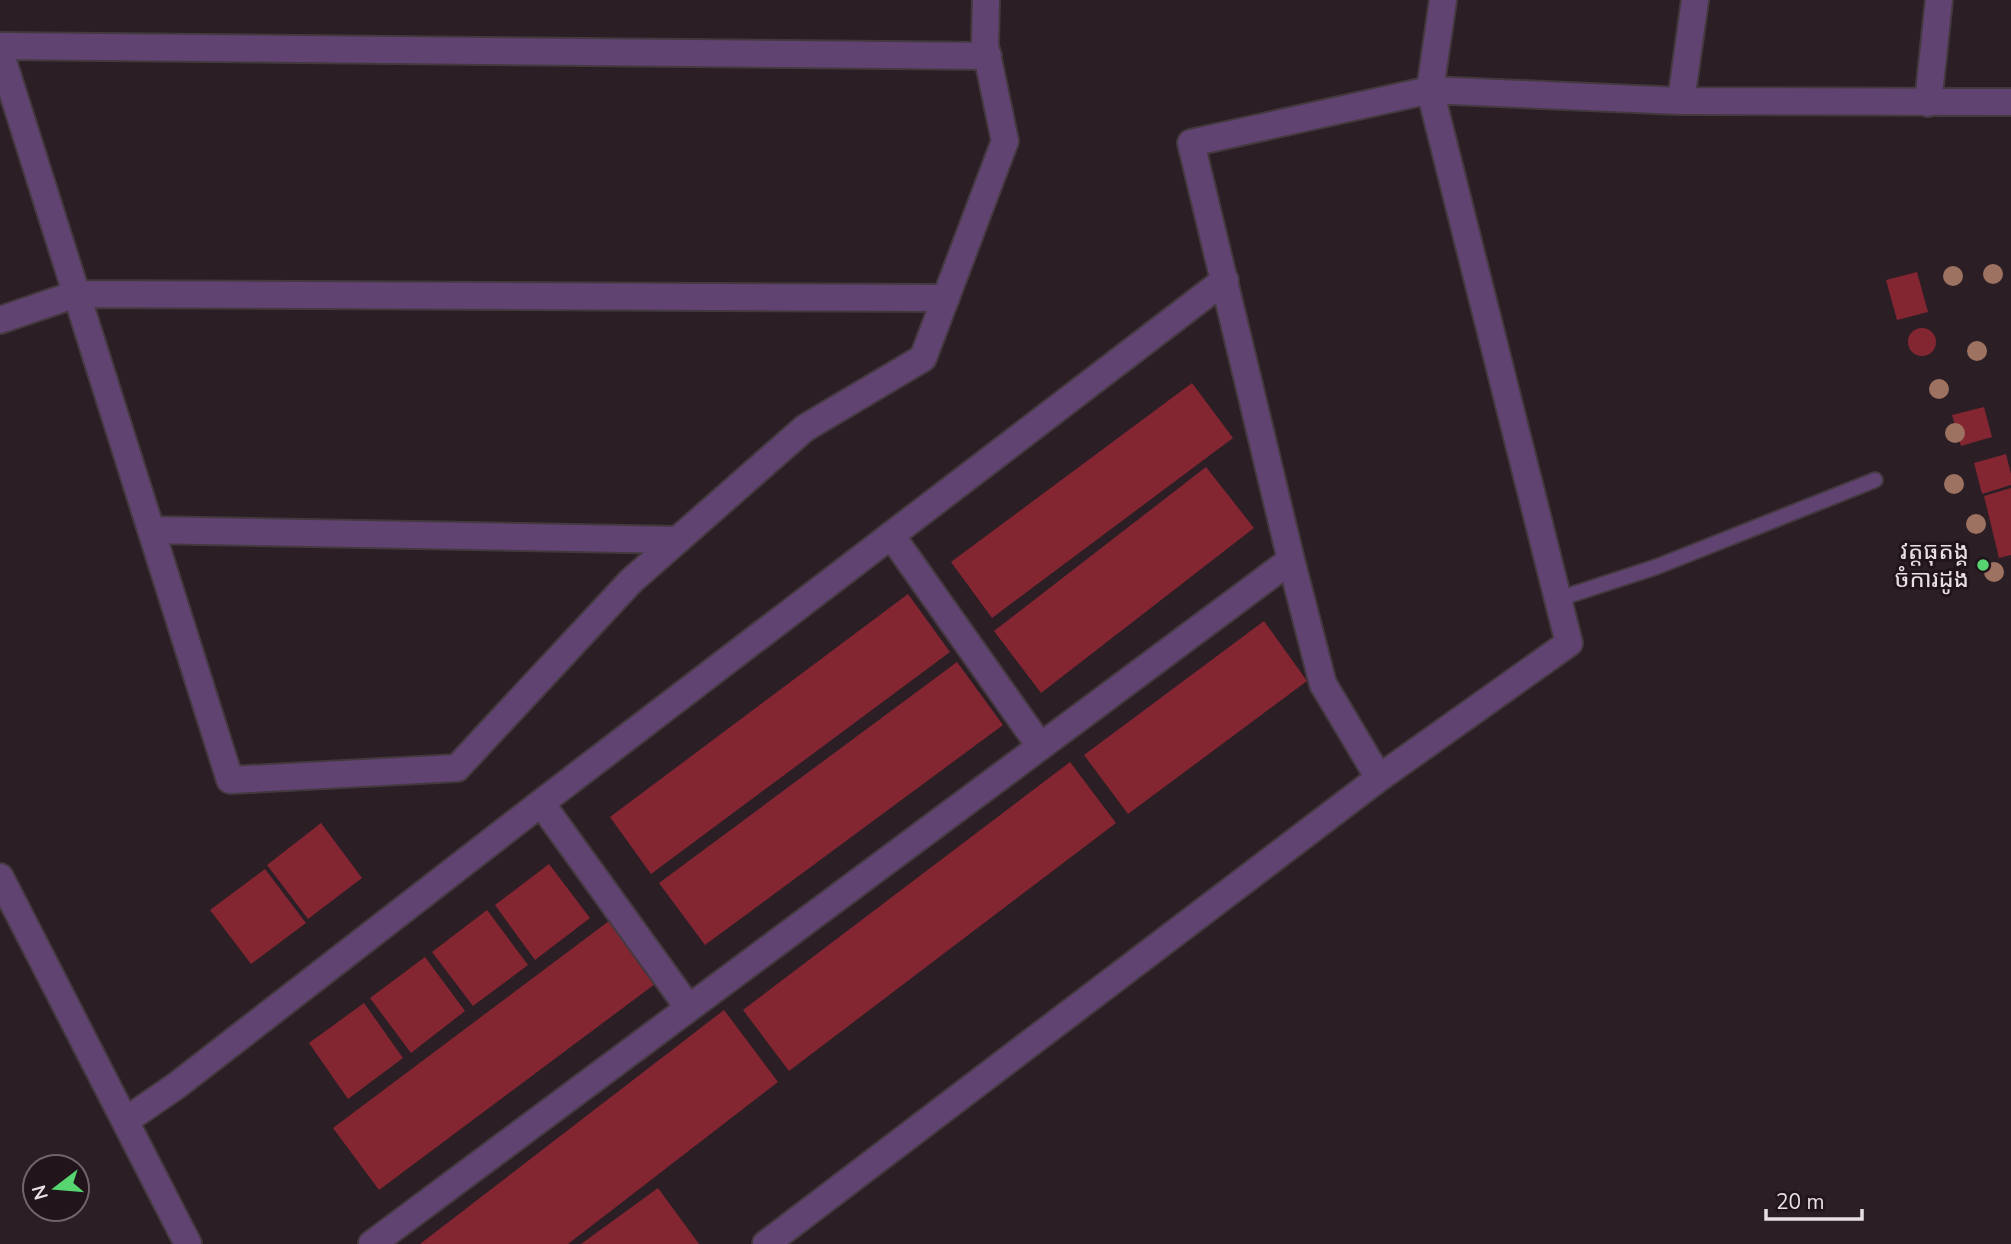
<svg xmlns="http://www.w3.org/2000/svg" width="2011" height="1244" viewBox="0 0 2011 1244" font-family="'Nunito Sans','Noto Sans Khmer',sans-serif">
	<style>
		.building { fill: #832632 }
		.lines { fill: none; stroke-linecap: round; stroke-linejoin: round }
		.lane-casing { stroke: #453940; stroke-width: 18 }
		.street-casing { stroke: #453940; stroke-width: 30 }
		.lane { stroke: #614372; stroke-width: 14 }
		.street { stroke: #614372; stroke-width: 26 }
		.tree { fill: #9d7260 }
		.poi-dot { fill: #57d570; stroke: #21141b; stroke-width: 2.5 }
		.labels { text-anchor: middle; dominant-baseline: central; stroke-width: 6; stroke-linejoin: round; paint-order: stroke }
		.poi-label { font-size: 24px; fill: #e8dfe4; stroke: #21141b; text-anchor: end }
	</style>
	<rect width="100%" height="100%" fill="#2b1e25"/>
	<path class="building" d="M 1917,272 L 1928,312 L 1897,320 L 1886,280 Z
		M1908 342a14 14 0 1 1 28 0a14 14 0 1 1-28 0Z
		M 1192,383 L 1233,438 L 992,618 L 951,562 Z
		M 1984,407 L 1992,437 L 1961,446 L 1952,415 Z
		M 2006,454 L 2011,474 L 2011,485 L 1982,494 L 1974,463 Z
		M 1206,467 L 1254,528 L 1041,693 L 994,631 Z
		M 2011,488 L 2011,555 L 1999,558 L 1984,496 Z
		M 908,594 L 950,652 L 651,874 L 610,817 Z
		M 1264,621 L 1307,681 L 1128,814 L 1084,755 Z
		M 957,662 L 1003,725 L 705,945 L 659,883 Z
		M 1070,762 L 1116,823 L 789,1071 L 743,1010 Z
		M 321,823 L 362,878 L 308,919 L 267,865 Z
		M 549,864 L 590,918 L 535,960 L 495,905 Z
		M 265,869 L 306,923 L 251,964 L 210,910 Z
		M 487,910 L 528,965 L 473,1006 L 432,952 Z
		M 613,918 L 659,981 L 379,1190 L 333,1128 Z
		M 425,957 L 465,1011 L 411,1053 L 370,998 Z
		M 364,1003 L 403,1058 L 348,1099 L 309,1043 Z
		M 724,1010 L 778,1082 L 568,1244 L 420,1244 Z
		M 658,1188 L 699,1244 L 581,1244 Z"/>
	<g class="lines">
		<defs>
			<path id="lane" d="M 1558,599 L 1656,567 L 1875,480"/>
			<path id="street" d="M 0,46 L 988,56
				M 0,52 L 230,780 L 457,768 L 631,581 L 805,428 L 923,358 L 1005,141 L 985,45 L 986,0
				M 1681,101 L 1695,0
				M 1928,103 L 1939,0
				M 0,320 L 76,294 L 946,298
				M 151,530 L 678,540
				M 891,535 L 1040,746
				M 1379,778 L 1323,684 L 1291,560 L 1191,143 L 1430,90 L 1681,101 L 2011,102
				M 541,803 L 688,1007
				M 0,877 L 188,1244
				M 125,1121 L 176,1086 L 541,803 L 1225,280
				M 372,1244 L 1291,560
				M 766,1244 L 1379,778 L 1569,643 L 1430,90 L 1443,0"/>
		</defs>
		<use href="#lane" class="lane-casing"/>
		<use href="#street" class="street-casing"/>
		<use href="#lane" class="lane"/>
		<use href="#street" class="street"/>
	</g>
	<g class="tree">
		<circle cx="1993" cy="274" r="10"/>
		<circle cx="1953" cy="276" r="10"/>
		<circle cx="1977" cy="351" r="10"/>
		<circle cx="1939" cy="389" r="10"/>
		<circle cx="1955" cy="433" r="10"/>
		<circle cx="1954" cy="484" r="10"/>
		<circle cx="1976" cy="524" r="10"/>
		<circle cx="1994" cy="572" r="10"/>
	</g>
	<circle class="poi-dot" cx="1983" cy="565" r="7"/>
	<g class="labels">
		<g class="poi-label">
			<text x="1969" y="551">វត្តធុតង្គ<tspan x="1969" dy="28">ចំការដូង</tspan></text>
		</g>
	</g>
	<g transform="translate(56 1188) rotate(254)"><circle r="33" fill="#21141b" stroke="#71656b" stroke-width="2"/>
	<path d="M0-5L12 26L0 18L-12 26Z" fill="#57d570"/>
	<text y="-10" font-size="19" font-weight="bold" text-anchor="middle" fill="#e8dfe4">N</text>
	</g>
	<path d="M1766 1209v10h96v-10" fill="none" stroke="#e8dfe4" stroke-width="3.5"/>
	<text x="1776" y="1209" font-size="21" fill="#e8dfe4" stroke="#21141b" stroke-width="5" paint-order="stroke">20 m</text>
</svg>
